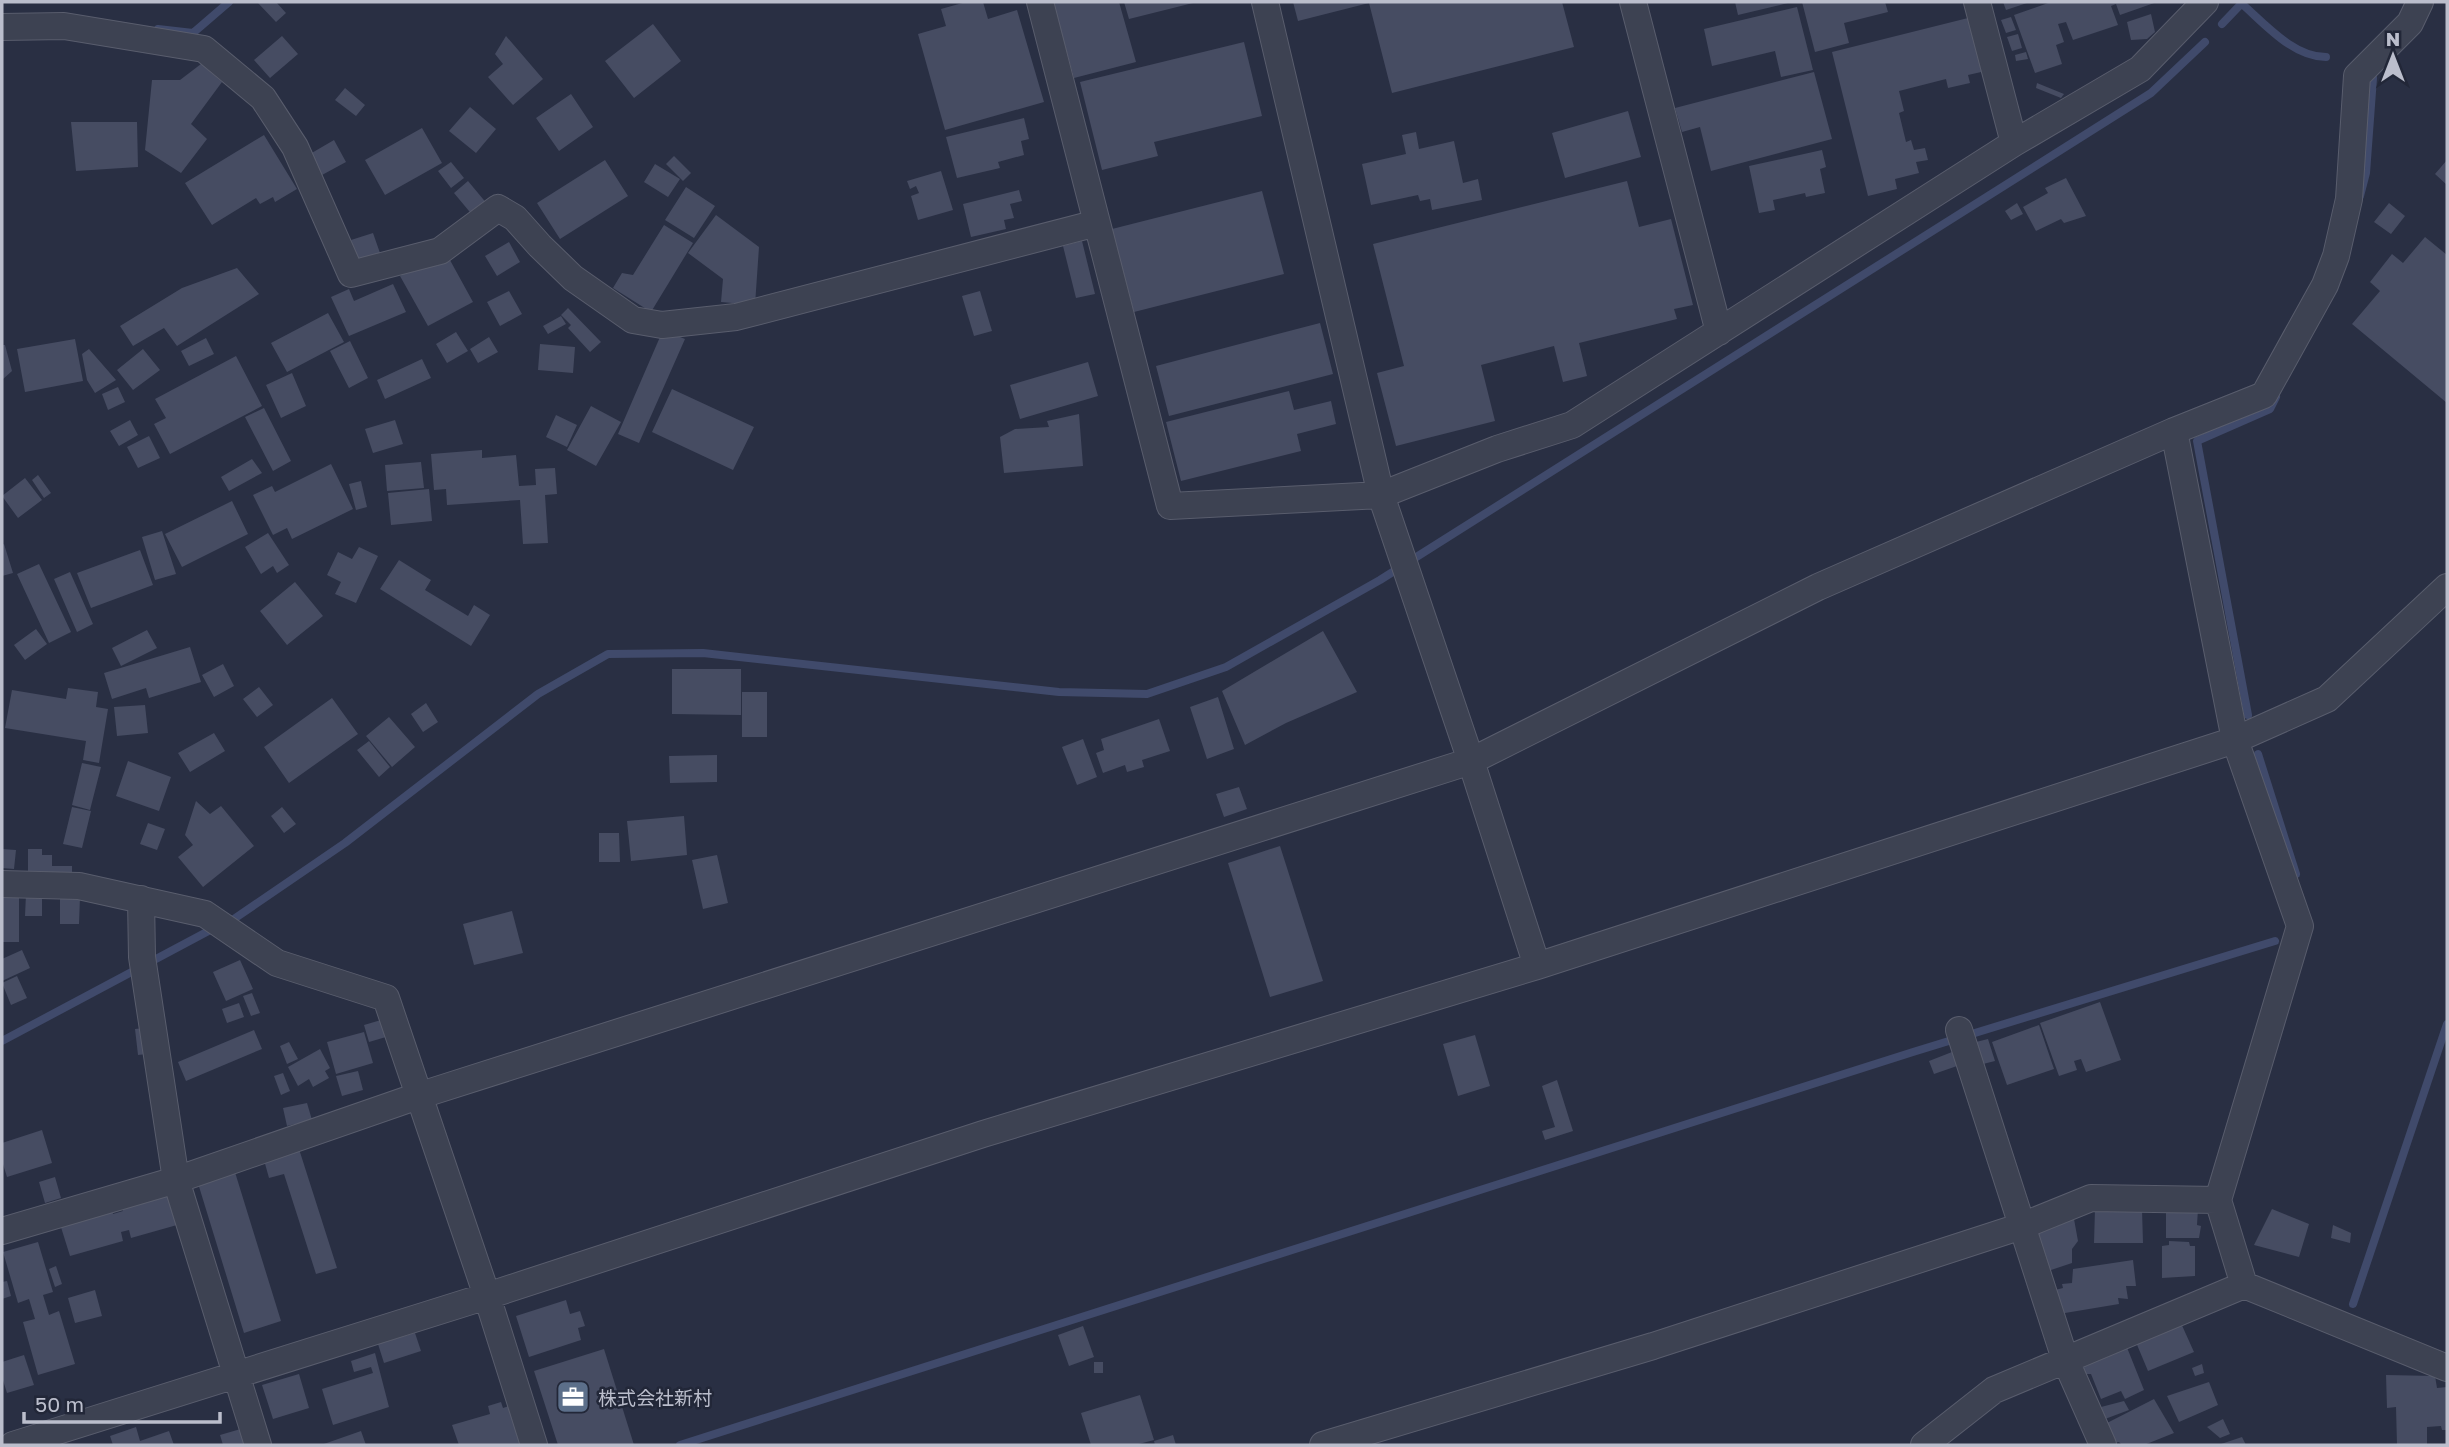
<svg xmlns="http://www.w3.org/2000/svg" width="2449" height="1447" viewBox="0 0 2449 1447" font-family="'Golos Text','Noto Sans JP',sans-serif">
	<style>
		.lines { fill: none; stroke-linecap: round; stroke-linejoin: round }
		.stream { stroke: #404a6b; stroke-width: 8 }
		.building { fill: #464c62 }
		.minor-casing { stroke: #595d6d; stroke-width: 28 }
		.minor { stroke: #3d4252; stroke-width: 26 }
		.labels { text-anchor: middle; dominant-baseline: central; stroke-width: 5; stroke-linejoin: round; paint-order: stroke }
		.poi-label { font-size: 19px; fill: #bbbecc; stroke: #222738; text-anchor: start }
	</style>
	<rect width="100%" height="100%" fill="#292f43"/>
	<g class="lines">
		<path class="stream" d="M 2241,3 C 2265,24 2293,57 2326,57
			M 2222,24 L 2243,2
			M 158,29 L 193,33 L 229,2
			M 2360,196 L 2366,173 L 2373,78
			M 2248,715 L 2197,441 L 2270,409 L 2276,397
			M 2258,754 L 2296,874
			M 228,923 L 345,843 L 538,694 L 608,654 L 703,653 L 1059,692 L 1147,694 L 1226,667 L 1380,580 L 2151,93 L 2205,42
			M 2,1041 L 216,927
			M 2353,1304 L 2447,1024
			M 680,1445 L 1913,1052 L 2275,941"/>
	</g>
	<path class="building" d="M 260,2 L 276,2 L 286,13 L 276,22 L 258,3 Z
		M 966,2 L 983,2 L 988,19 L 1017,10 L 1044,102 L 945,130 L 918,34 L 946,26 L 941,9 Z
		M 1053,2 L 1119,2 L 1136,62 L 1074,78 Z
		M 1124,2 L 1193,2 L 1193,3 L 1129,19 Z
		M 1293,2 L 1562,2 L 1574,47 L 1392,93 L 1369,3 L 1298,21 Z
		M 1735,2 L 1788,2 L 1788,3 L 1738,15 Z
		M 1802,2 L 1885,2 L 1888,12 L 1844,23 L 1849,43 L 1815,52 Z
		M 2003,2 L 2030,2 L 2006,10 Z
		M 2051,2 L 2157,2 L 2120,15 L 2116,4 L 2111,6 L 2118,25 L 2073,40 L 2066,22 L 2058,24 L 2064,42 L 2056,45 L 2062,64 L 2035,73 L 2014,15 Z
		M 1797,7 L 1813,70 L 1781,77 L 1775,51 L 1712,66 L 1704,29 Z
		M 2151,14 L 2155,32 L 2147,39 L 2131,40 L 2127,22 Z
		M 1976,16 L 1990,70 L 1968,75 L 1970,83 L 1948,88 L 1946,79 L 1899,91 L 1904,111 L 1899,113 L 1906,142 L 1911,140 L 1914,150 L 1925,148 L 1928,160 L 1916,162 L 1919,173 L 1895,179 L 1897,189 L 1868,196 L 1832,52 Z
		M 2011,17 L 2016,30 L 2006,33 L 2001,20 Z
		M 653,24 L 681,61 L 634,98 L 605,61 Z
		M 2018,34 L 2022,48 L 2012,51 L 2007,37 Z
		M 282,36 L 298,54 L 270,78 L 254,60 Z
		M 506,36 L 543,79 L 513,105 L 488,77 L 503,64 L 495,54 Z
		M 1244,42 L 1262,116 L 1154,142 L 1158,156 L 1102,170 L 1080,82 Z
		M 2026,52 L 2028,59 L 2016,61 L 2015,55 Z
		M 201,64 L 222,82 L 191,124 L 207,139 L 181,173 L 145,150 L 152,80 L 180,80 Z
		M 1814,72 L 1832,139 L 1711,171 L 1700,127 L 1682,132 L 1675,108 Z
		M 2037,83 L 2064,94 L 2061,98 L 2036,88 Z
		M 345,88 L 365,105 L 356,116 L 335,100 Z
		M 571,94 L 593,127 L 559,151 L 536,118 Z
		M 470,107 L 496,129 L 476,153 L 449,131 Z
		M 1628,111 L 1641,157 L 1565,178 L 1552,133 Z
		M 1024,118 L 1029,139 L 1021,141 L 1024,155 L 998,162 L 1000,168 L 957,178 L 946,137 Z
		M 71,122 L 137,122 L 138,167 L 76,171 Z
		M 422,128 L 442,163 L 385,195 L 365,160 Z
		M 1416,132 L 1419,149 L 1454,141 L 1463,183 L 1478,179 L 1482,200 L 1432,210 L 1430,199 L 1420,201 L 1418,195 L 1371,205 L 1362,164 L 1406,154 L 1402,135 Z
		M 264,135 L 297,189 L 275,202 L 273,197 L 260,204 L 256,198 L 212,225 L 185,183 Z
		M 334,140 L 346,162 L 322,175 L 310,154 Z
		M 1822,150 L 1826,167 L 1820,169 L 1825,193 L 1806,197 L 1805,193 L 1773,200 L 1775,210 L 1759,213 L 1749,166 Z
		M 674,156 L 691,173 L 683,181 L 666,164 Z
		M 605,160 L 628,196 L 560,239 L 537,203 Z
		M 2447,160 L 2447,185 L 2435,174 Z
		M 451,162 L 464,178 L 451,188 L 438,171 Z
		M 655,164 L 680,179 L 668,197 L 644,182 Z
		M 941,171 L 953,210 L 918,220 L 911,196 L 919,193 L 916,186 L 910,189 L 907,181 Z
		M 2066,178 L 2086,216 L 2064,223 L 2061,219 L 2036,231 L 2023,207 L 2048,193 L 2045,188 Z
		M 468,181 L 488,205 L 474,217 L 454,193 Z
		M 1627,181 L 1639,227 L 1671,219 L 1693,305 L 1674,309 L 1677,319 L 1579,343 L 1587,376 L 1563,382 L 1554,346 L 1481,365 L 1495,421 L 1396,446 L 1377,373 L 1404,366 L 1373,244 Z
		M 686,187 L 715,206 L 694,238 L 665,220 Z
		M 1019,190 L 1022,201 L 1010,204 L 1014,218 L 1004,220 L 1006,229 L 971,237 L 963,204 Z
		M 1262,191 L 1284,274 L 1134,312 L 1112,229 Z
		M 2017,203 L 2023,214 L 2011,220 L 2005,211 Z
		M 2389,203 L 2405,216 L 2391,234 L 2374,222 Z
		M 716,215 L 759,247 L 755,305 L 721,302 L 723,279 L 688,253 Z
		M 664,225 L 693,243 L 651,312 L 613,288 L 622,273 L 633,275 Z
		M 373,233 L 380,253 L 359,261 L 351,240 Z
		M 2425,237 L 2447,255 L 2447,403 L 2352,324 L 2380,291 L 2370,282 L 2392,254 L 2403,263 Z
		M 1082,241 L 1095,294 L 1076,298 L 1063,246 Z
		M 509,242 L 520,262 L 497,276 L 485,256 Z
		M 445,251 L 473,302 L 428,326 L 400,276 Z
		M 237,268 L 259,294 L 177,346 L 164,328 L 133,346 L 120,326 L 182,288 Z
		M 393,284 L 406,312 L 349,336 L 331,297 L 349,289 L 354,301 Z
		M 509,291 L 522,314 L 500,326 L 487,302 Z
		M 980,291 L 992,331 L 974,336 L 962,296 Z
		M 568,308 L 601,342 L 590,352 L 568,328 L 571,325 L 561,315 Z
		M 328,313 L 344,342 L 287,372 L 271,343 Z
		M 561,316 L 566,324 L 548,334 L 543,326 Z
		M 1320,323 L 1333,374 L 1169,416 L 1156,366 Z
		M 663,330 L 685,339 L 639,443 L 618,434 Z
		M 456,332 L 468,351 L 447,363 L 436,344 Z
		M 489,337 L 498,352 L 478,363 L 470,349 Z
		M 206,338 L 214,354 L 189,366 L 181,351 Z
		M 75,339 L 83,381 L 25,392 L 17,349 Z
		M 350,341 L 368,378 L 349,388 L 330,351 Z
		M 540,344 L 575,347 L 573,373 L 538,370 Z
		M 2,345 L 5,345 L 12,371 L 2,380 Z
		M 89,349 L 116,380 L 95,393 L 87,380 L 82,354 Z
		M 143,349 L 160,370 L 133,390 L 117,370 Z
		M 236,356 L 262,406 L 170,454 L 154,424 L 166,418 L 155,399 Z
		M 422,359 L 431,378 L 385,399 L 377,380 Z
		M 1088,362 L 1098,396 L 1020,419 L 1010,385 Z
		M 292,373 L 306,406 L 281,418 L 266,385 Z
		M 118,387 L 125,402 L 108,410 L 102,394 Z
		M 672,389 L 754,427 L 733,470 L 652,432 Z
		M 1289,391 L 1294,410 L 1331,401 L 1336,424 L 1297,434 L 1301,451 L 1181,481 L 1166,422 Z
		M 591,406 L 621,422 L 596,466 L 567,450 Z
		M 264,408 L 291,461 L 273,471 L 245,417 Z
		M 1079,414 L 1083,466 L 1004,473 L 1000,437 L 1015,429 L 1049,427 L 1047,421 Z
		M 556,415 L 577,425 L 567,447 L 546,437 Z
		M 130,420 L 138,435 L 119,446 L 110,431 Z
		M 395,420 L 403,444 L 373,453 L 365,429 Z
		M 149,436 L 160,458 L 138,468 L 127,447 Z
		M 482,450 L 482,458 L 516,455 L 519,486 L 536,485 L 535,469 L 555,468 L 557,494 L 545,495 L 548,543 L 523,544 L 520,500 L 447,505 L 446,489 L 434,490 L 431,454 Z
		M 252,459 L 262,473 L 229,491 L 221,477 Z
		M 421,462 L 424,488 L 387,491 L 385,465 Z
		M 331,464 L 353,509 L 292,539 L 287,528 L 273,535 L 253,495 L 272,486 L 275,492 Z
		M 38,475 L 51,493 L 44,498 L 32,480 Z
		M 25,478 L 42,500 L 18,518 L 2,496 Z
		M 361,481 L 367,507 L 356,510 L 349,484 Z
		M 429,489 L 432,521 L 391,525 L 388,493 Z
		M 232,501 L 248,534 L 182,567 L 165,534 Z
		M 162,531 L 176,574 L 155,580 L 142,537 Z
		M 268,533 L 289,565 L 277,573 L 273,566 L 261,574 L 245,547 Z
		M 4,544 L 13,573 L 2,576 L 2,545 Z
		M 359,547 L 378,556 L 356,603 L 335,594 L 341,582 L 327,575 L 338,552 L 352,559 Z
		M 140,550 L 153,585 L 91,608 L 77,573 Z
		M 399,560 L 431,580 L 425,590 L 468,616 L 474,605 L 490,615 L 471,646 L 380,589 Z
		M 39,564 L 71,632 L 49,643 L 17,574 Z
		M 70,572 L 93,624 L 77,632 L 54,579 Z
		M 295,582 L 323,616 L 287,645 L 260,611 Z
		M 36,629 L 47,644 L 25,660 L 14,645 Z
		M 147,630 L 157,648 L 121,666 L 112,648 Z
		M 1323,631 L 1357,692 L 1286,723 L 1245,745 L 1222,691 Z
		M 190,647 L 201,682 L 149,698 L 146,688 L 112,699 L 104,673 Z
		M 223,664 L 234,686 L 214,697 L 202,675 Z
		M 672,669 L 741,669 L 741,715 L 672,714 Z
		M 259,687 L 273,705 L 257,717 L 243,699 Z
		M 68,688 L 98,692 L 96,707 L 108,709 L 99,763 L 83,760 L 86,741 L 5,728 L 12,690 L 66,699 Z
		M 742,692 L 767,692 L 767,737 L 742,737 Z
		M 1218,697 L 1234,749 L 1207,759 L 1190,707 Z
		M 332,698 L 358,734 L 289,783 L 264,747 Z
		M 426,703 L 438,722 L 423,732 L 411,714 Z
		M 145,705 L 148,733 L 117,736 L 114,707 Z
		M 389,717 L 415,747 L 392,767 L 366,736 Z
		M 1159,719 L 1170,751 L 1142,760 L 1144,767 L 1127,772 L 1125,765 L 1103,773 L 1096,753 L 1104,750 L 1101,739 Z
		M 214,733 L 225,751 L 190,772 L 178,753 Z
		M 1083,739 L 1097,777 L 1077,785 L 1062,747 Z
		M 369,741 L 390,767 L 379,777 L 357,750 Z
		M 717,755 L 717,782 L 670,783 L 669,756 Z
		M 128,761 L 171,777 L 159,811 L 116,796 Z
		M 82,763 L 101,767 L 90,810 L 72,805 Z
		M 1239,787 L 1247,809 L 1224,817 L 1216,794 Z
		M 196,801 L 210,814 L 221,806 L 254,846 L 203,887 L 178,857 L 193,845 L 185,835 Z
		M 72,807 L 91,811 L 82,848 L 63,844 Z
		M 282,807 L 296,824 L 284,833 L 271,816 Z
		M 684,816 L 687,855 L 631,861 L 627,821 Z
		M 148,823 L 165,829 L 157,850 L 140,844 Z
		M 599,833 L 619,833 L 620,862 L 599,862 Z
		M 1280,846 L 1323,981 L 1270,997 L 1228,863 Z
		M 2,849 L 16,850 L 14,869 L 2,868 Z
		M 28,849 L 42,849 L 42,855 L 52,855 L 52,866 L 72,866 L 72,875 L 28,875 Z
		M 717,855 L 728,903 L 703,909 L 692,860 Z
		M 2,894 L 19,894 L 19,942 L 2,942 Z
		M 26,894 L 42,894 L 42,916 L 25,916 Z
		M 60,897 L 80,897 L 79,924 L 60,924 Z
		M 512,911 L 523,953 L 474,965 L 463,924 Z
		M 22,950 L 30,968 L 2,981 L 2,959 Z
		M 240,960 L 253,989 L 226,1001 L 213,972 Z
		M 17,976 L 27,998 L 11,1005 L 2,983 Z
		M 252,993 L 260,1013 L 251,1016 L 243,996 Z
		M 2100,1002 L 2121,1060 L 2086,1072 L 2081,1059 L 2074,1061 L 2077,1070 L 2059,1076 L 2040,1023 Z
		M 239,1003 L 244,1017 L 227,1023 L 222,1009 Z
		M 381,1020 L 386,1037 L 369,1042 L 364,1025 Z
		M 2039,1025 L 2054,1069 L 2007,1085 L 1992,1042 Z
		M 144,1028 L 147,1054 L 138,1055 L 135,1029 Z
		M 254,1030 L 262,1049 L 186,1081 L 178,1062 Z
		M 364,1032 L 373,1063 L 336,1074 L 327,1042 Z
		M 1475,1035 L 1490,1086 L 1458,1096 L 1443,1044 Z
		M 1988,1039 L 1995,1061 L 1975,1066 L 1968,1044 Z
		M 289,1042 L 298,1059 L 287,1064 L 280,1046 Z
		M 320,1049 L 330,1068 L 325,1071 L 329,1078 L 313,1087 L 309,1079 L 298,1086 L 288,1067 Z
		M 1952,1052 L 1957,1066 L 1934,1074 L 1929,1061 Z
		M 358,1071 L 363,1090 L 342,1096 L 336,1076 Z
		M 283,1073 L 290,1091 L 281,1095 L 274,1076 Z
		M 1557,1080 L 1573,1131 L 1545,1140 L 1542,1131 L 1555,1127 L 1542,1086 Z
		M 307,1103 L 312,1120 L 287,1126 L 283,1108 Z
		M 42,1130 L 52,1163 L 7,1177 L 2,1161 L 2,1143 Z
		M 299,1149 L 337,1268 L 316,1274 L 284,1174 L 269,1178 L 264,1160 Z
		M 234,1169 L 281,1321 L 244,1333 L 197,1180 Z
		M 55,1177 L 61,1198 L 45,1203 L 39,1182 Z
		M 168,1193 L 177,1225 L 131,1238 L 129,1230 L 121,1232 L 123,1241 L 70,1256 L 60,1224 L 112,1209 L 113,1214 L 123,1211 L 121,1206 Z
		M 2095,1209 L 2142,1209 L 2143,1243 L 2094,1243 Z
		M 2166,1209 L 2198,1209 L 2197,1225 L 2201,1226 L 2199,1238 L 2166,1238 Z
		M 2272,1209 L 2309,1224 L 2299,1257 L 2254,1245 Z
		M 2074,1219 L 2078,1241 L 2072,1249 L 2072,1263 L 2045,1272 L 2033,1236 L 2039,1235 L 2039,1223 Z
		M 2333,1225 L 2351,1233 L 2350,1243 L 2331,1238 Z
		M 2169,1241 L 2189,1242 L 2190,1246 L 2195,1246 L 2195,1276 L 2162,1278 L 2162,1246 L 2169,1245 Z
		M 38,1242 L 53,1292 L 43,1295 L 49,1315 L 59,1311 L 75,1364 L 38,1375 L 23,1322 L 35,1319 L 29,1299 L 18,1303 L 3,1252 Z
		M 2133,1260 L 2136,1286 L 2126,1286 L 2128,1299 L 2118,1298 L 2119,1304 L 2059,1314 L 2055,1290 L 2063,1288 L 2062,1284 L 2072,1283 L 2073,1269 Z
		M 56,1266 L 62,1284 L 55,1287 L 49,1269 Z
		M 7,1281 L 11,1296 L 2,1299 L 2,1282 Z
		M 95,1290 L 102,1316 L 75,1323 L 68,1298 Z
		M 566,1300 L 570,1314 L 580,1311 L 585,1326 L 578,1328 L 581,1340 L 529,1357 L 516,1316 Z
		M 2180,1321 L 2194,1352 L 2148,1371 L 2135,1340 Z
		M 1083,1326 L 1094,1357 L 1069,1366 L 1058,1335 Z
		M 415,1333 L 421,1351 L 384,1363 L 378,1344 Z
		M 2126,1345 L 2144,1390 L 2125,1399 L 2121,1391 L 2101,1399 L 2091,1374 L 2086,1374 L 2082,1367 Z
		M 604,1349 L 634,1445 L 558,1445 L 534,1371 Z
		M 375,1353 L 389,1407 L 333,1425 L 322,1389 L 373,1373 L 371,1367 L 354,1372 L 351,1361 Z
		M 24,1355 L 34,1385 L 7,1393 L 2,1377 L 2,1362 Z
		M 1094,1362 L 1103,1362 L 1103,1373 L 1094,1373 Z
		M 2202,1364 L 2204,1373 L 2195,1376 L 2192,1368 Z
		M 299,1374 L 309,1408 L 273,1419 L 262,1385 Z
		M 2386,1375 L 2435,1376 L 2437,1388 L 2447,1387 L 2447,1430 L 2442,1430 L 2441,1426 L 2427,1427 L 2427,1445 L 2397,1445 L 2396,1407 L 2387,1408 Z
		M 2209,1382 L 2218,1405 L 2179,1422 L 2167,1396 Z
		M 1140,1395 L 1154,1440 L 1135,1445 L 1091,1445 L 1081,1413 Z
		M 2154,1399 L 2174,1433 L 2144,1445 L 2122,1445 L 2119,1442 L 2113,1443 L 2107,1423 Z
		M 2124,1401 L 2129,1410 L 2105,1419 L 2101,1407 Z
		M 501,1402 L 503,1408 L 509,1406 L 521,1445 L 459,1445 L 452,1425 L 490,1414 L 488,1406 Z
		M 2223,1419 L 2230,1434 L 2220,1438 L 2207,1427 Z
		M 136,1427 L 140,1441 L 169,1431 L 174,1445 L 113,1445 L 110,1436 Z
		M 244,1428 L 249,1445 L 223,1445 L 220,1435 Z
		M 361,1431 L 366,1445 L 321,1445 Z
		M 1173,1435 L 1176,1445 L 1155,1445 L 1154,1441 Z
		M 2242,1437 L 2246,1445 L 2218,1445 Z"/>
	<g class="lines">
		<defs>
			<path id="minor" d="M 1040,2 L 1170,506 L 1381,495 L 1497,449 L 1572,425 L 2014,143 L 2140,69 L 2205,2
				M 1265,2 L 1381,495 L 1471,761 L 1537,966
				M 1633,2 L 1719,332
				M 1977,2 L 2014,143
				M 2,27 L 64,26 L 204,49 L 263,98 L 295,147 L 351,274 L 440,251 L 498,208 L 515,218 L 540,246 L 573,278 L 633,320 L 662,325 L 736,317 L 1097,223
				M 2174,431 L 2235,740 L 2300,926 L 2218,1200 L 2244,1285
				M 2,884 L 79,886 L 205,914 L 277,963 L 386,998 L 487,1296 L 534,1445
				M 141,899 L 142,957 L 176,1180 L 258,1445
				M 1959,1030 L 2065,1359 L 2103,1445
				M 2,1231 L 176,1180 L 418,1096 L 1471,761 L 1818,587 L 2174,431 L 2264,395 L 2325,285 L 2336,256 L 2349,199 L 2357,76 L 2410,23 L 2420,2
				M 13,1445 L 487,1296 L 983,1134 L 1537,966 L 2235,740 L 2327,699 L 2447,587
				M 1323,1445 L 1653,1346 L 2022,1226 L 2091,1198 L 2218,1200
				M 1924,1445 L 1994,1390 L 2244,1285 L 2447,1368"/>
		</defs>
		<use href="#minor" class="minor-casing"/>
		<use href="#minor" class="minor"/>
	</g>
	<defs>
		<symbol id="office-square" viewBox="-11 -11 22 22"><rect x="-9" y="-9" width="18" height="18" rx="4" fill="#5c6f8a" stroke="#222738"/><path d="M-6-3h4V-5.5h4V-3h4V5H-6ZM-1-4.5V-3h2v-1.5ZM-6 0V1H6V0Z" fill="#fff"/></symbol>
	</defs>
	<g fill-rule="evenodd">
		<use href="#office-square" x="554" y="1378" width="38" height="38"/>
	</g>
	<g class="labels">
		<g class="poi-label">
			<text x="598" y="1397">株式会社新村</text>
		</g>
	</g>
	<rect width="2449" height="1447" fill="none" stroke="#bbbecc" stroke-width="7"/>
	<g transform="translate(2393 56)" stroke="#222738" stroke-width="5" paint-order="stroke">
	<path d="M0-5L12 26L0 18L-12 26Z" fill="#bbbecc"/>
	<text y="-10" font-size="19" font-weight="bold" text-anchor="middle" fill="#bbbecc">N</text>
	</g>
	<path d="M24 1412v10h196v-10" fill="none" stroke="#bbbecc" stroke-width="3.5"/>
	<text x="35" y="1412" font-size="21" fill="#bbbecc" stroke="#222738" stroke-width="5" paint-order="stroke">50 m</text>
</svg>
